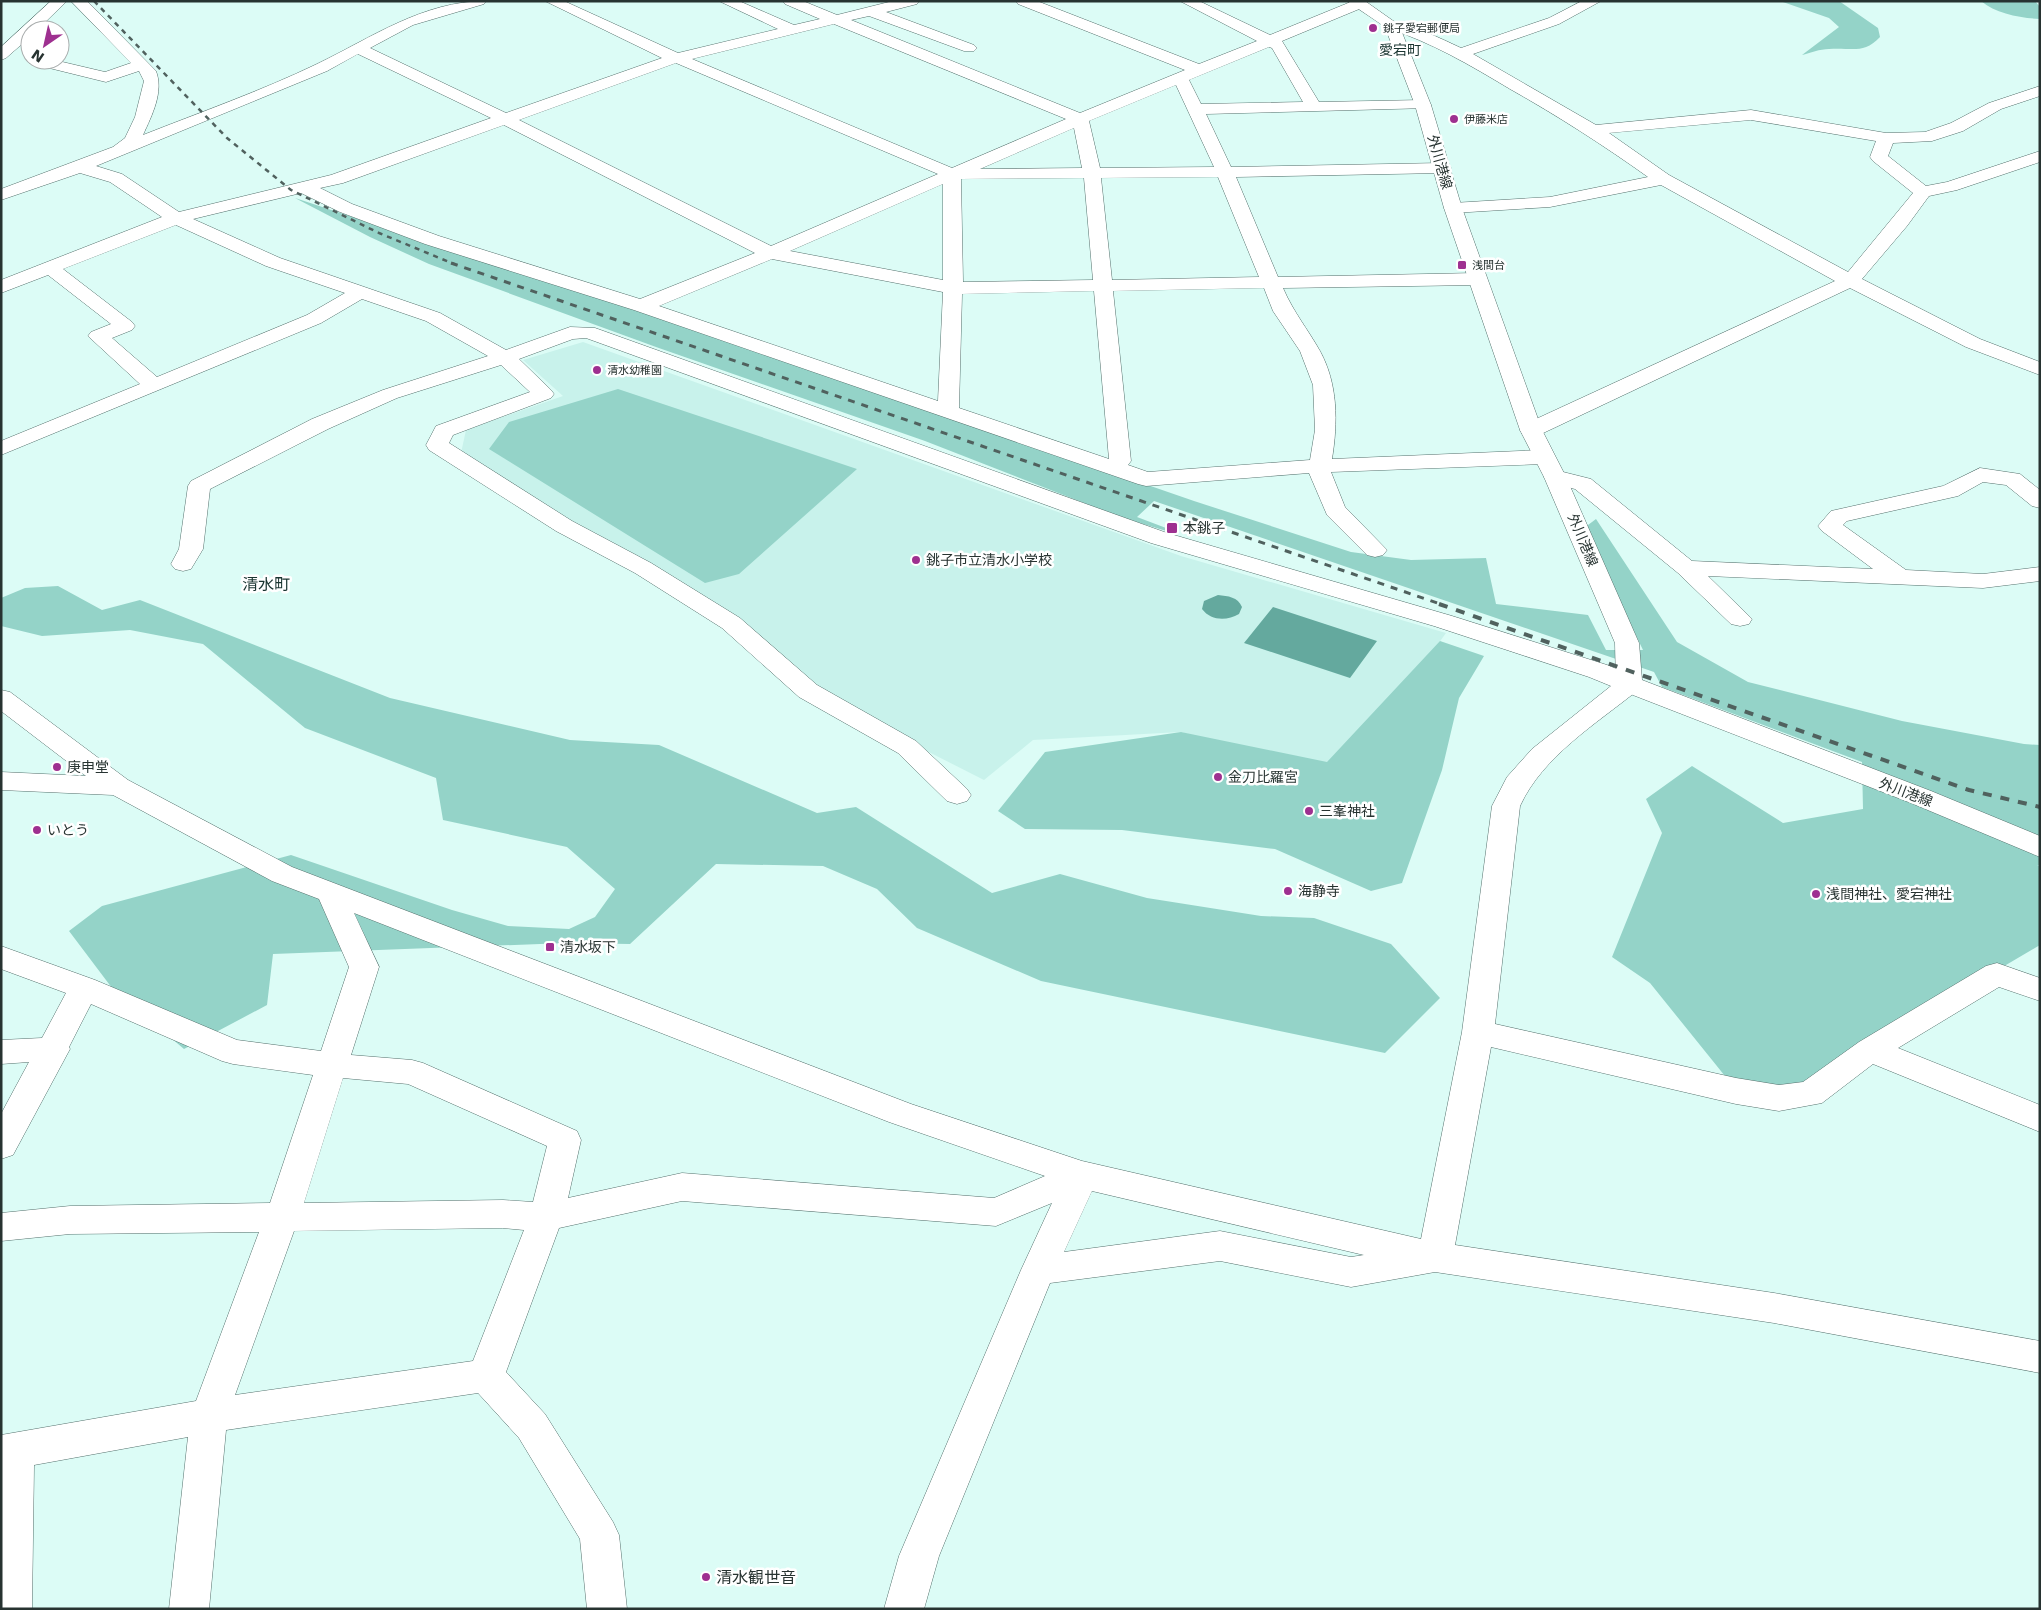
<svg xmlns="http://www.w3.org/2000/svg" width="2041" height="1610" viewBox="0 0 2041 1610" font-family="'DejaVu Sans','Noto Sans JP',sans-serif">
	<style>
		.built { fill: #c8f2eb }
		.green { fill: #94d3c8 }
		.water { fill: #64a99e }
		.lines { fill: none; stroke-linecap: round; stroke-linejoin: round }
		.minor-casing { stroke: #55716d; stroke-width: 1 }
		.major-casing { stroke: #55716d; stroke-width: 1 }
		.minor { fill: #fff; fill-rule: evenodd }
		.major { fill: #fff; fill-rule: evenodd }
		.rail-far2 { stroke: #50615e; stroke-width: 2.5; stroke-dasharray: 5 5; stroke-linecap: butt }
		.rail-far1 { stroke: #50615e; stroke-width: 3; stroke-dasharray: 7 7; stroke-linecap: butt }
		.rail { stroke: #50615e; stroke-width: 4; stroke-dasharray: 9 9; stroke-linecap: butt }
		.poi-dot { fill: #9e3090; stroke: #fff; stroke-width: 2 }
		.labels { text-anchor: middle; dominant-baseline: central; stroke-width: 5; stroke-linejoin: round; paint-order: stroke }
		.far-poi-label { font-size: 11px; fill: #273331; stroke: #fff; text-anchor: start }
		.far-quarter-label { font-size: 14px; fill: #193430; stroke: #fff }
		.street-label { font-size: 14px; fill: #273331; stroke: #fff }
		.poi-label { font-size: 14px; fill: #273331; stroke: #fff; text-anchor: start }
		.quarter-label { font-size: 16px; fill: #193430; stroke: #fff }
		.near-poi-label { font-size: 16px; fill: #273331; stroke: #fff; text-anchor: start }
	</style>
	<rect width="100%" height="100%" fill="#dcfcf6"/>
	<path class="built" d="M 583,342 L 1181,556 L 1446,633 L 1343,776 L 1181,732 L 1033,740 L 984,780 L 911,743 L 814,686 L 461,453 L 466,430 L 563,396 L 523,360 Z"/>
	<path class="green" d="M 1780,1 L 1839,1 L 1878,28 L 1880,37 C 1863,55 1851,47 1829,49 C 1820,49 1810,53 1802,55 L 1839,27 L 1829,18 Z
		M 1981,1 L 2035,1 L 2040,7 L 2040,19 C 2021,18 1996,14 1981,1 Z
		M 295,198 L 760,351 L 1194,501 L 1351,552 L 1411,560 L 1486,558 L 1496,604 L 1588,615 L 1606,650 L 1643,650 L 1584,528 L 1596,519 L 1677,642 L 1748,682 L 1902,721 L 2024,744 L 2040,745 L 2040,865 L 2037,865 L 2040,866 L 2040,945 L 1797,1088 L 1733,1086 L 1650,983 L 1612,957 L 1662,833 L 1646,799 L 1692,766 L 1783,823 L 1863,809 L 1862,762 L 1662,687 L 1654,672 L 1154,501 L 1137,517 L 1174,531 L 1173,533 L 1120,517 L 925,441 L 656,347 L 429,264 L 370,237 Z
		M 618,389 L 857,469 L 739,574 L 705,583 L 489,449 L 509,422 Z
		M 58,586 L 102,610 L 140,600 L 390,698 L 570,740 L 659,745 L 817,813 L 856,807 L 992,893 L 1060,874 L 1147,898 L 1261,916 L 1314,918 L 1391,944 L 1440,998 L 1385,1053 L 1041,981 L 917,928 L 877,889 L 823,866 L 716,864 L 630,944 L 566,943 L 273,954 L 267,1005 L 184,1049 L 112,988 L 69,931 L 102,906 L 291,855 L 452,910 L 508,926 L 569,929 L 595,917 L 615,889 L 567,847 L 443,820 L 436,778 L 305,728 L 203,644 L 130,630 L 42,636 L 1,626 L 1,598 L 25,588 Z
		M 1440,641 L 1484,656 L 1459,698 L 1442,770 L 1402,883 L 1371,891 L 1275,849 L 1122,830 L 1025,829 L 998,811 L 1045,752 L 1181,732 L 1327,762 Z"/>
	<path class="water" d="M 1218,595 C 1228,596 1238,597 1242,607 L 1239,614 C 1227,621 1211,621 1202,609 L 1204,601 Z
		M 1273,607 L 1377,641 L 1350,678 L 1244,643 Z"/>
	<g class="lines">
		<defs>
			<path id="minor" d="M 51,1 L 67,1 L 37,30 L 30,30 L 30,37 L 6,58 L 1,60 L 1,47 Z
				M 71,1 L 87,1 L 156,71 C 164,92 152,115 143,135 C 201,112 261,91 317,64 C 371,38 423,1 486,1 L 484,4 L 413,25 L 370,48 L 506,113 L 662,58 L 545,1 L 564,1 L 678,53 L 778,29 L 719,1 L 739,1 L 794,25 L 820,19 L 785,4 L 783,1 L 803,1 L 837,15 L 893,1 L 919,1 L 917,4 L 886,12 L 974,45 L 977,48 L 974,51 L 964,51 L 869,16 L 851,20 L 1080,113 L 1185,70 L 1018,4 L 1016,1 L 1037,1 L 1199,64 L 1257,41 L 1180,1 L 1199,1 L 1270,35 L 1353,1 L 1364,1 L 1366,4 L 1364,7 L 1282,41 L 1319,102 L 1423,100 L 1429,102 L 1431,105 L 1429,108 L 1206,114 L 1231,167 L 1442,163 L 1448,164 L 1451,168 L 1448,172 L 1442,173 L 1236,177 L 1278,277 L 1477,273 L 1484,275 L 1487,279 L 1484,283 L 1477,285 L 1283,288 C 1294,313 1307,328 1320,351 C 1338,384 1338,422 1332,459 L 1544,450 L 1552,452 L 1555,457 L 1552,462 L 1544,464 L 1331,472 L 1345,507 L 1387,550 L 1383,555 L 1375,557 L 1367,555 L 1327,515 L 1309,473 L 1146,486 L 1138,484 L 634,310 L 425,244 L 340,212 L 301,193 L 193,219 L 280,258 L 440,313 L 506,350 L 570,327 L 595,328 L 1167,533 L 1452,616 L 1607,665 L 1638,678 L 1642,684 L 1638,690 C 1596,724 1543,756 1520,806 L 1495,1024 L 1736,1078 L 1779,1085 L 1803,1082 L 1859,1042 L 1986,966 L 1997,963 L 2040,978 L 2040,1001 L 1999,987 L 1898,1048 L 2040,1105 L 2040,1132 L 1873,1064 L 1822,1103 L 1779,1111 L 1736,1104 L 1491,1047 L 1455,1245 L 1774,1293 L 2040,1341 L 2040,1373 L 1774,1323 L 1435,1272 L 1351,1287 L 1220,1261 L 1050,1283 L 939,1556 L 924,1609 L 884,1609 L 899,1556 L 1021,1270 L 1052,1203 L 996,1226 L 682,1201 L 559,1228 L 506,1372 L 545,1414 L 613,1522 L 619,1535 L 627,1609 L 587,1609 L 580,1539 L 519,1438 L 478,1393 L 226,1430 L 209,1609 L 169,1609 L 188,1437 L 34,1465 L 32,1609 L 1,1609 L 1,1435 L 196,1401 L 259,1232 L 70,1234 L 1,1241 L 1,1213 L 70,1206 L 270,1203 L 313,1075 L 233,1064 L 222,1061 L 91,1004 L 69,1047 L 70,1049 L 13,1155 L 1,1159 L 1,1114 L 29,1062 L 1,1064 L 1,1040 L 42,1038 L 66,993 L 1,969 L 1,946 L 95,980 L 237,1040 L 321,1051 L 349,967 L 319,899 L 272,881 L 113,795 L 1,790 L 1,772 L 86,776 L 1,711 L 1,690 L 10,692 L 128,780 L 292,867 L 911,1104 L 1082,1161 L 1421,1239 L 1462,1032 L 1492,806 L 1507,777 L 1532,749 L 1611,686 L 1589,677 L 1434,626 L 1151,543 L 586,338 L 573,339 L 519,359 L 551,390 L 554,394 L 551,398 L 453,435 L 449,443 L 572,521 L 651,563 L 740,618 L 817,685 L 916,741 L 967,789 L 971,795 L 967,801 L 957,804 L 947,801 L 898,753 L 799,697 L 722,628 L 635,573 L 556,531 L 429,450 L 426,445 L 436,426 L 530,392 L 501,365 L 397,398 L 328,429 L 210,489 L 203,549 L 191,569 L 183,571 L 175,569 L 171,564 L 179,549 L 188,486 L 191,481 L 312,419 L 383,390 L 488,356 L 426,321 L 362,299 L 321,323 L 1,455 L 1,441 L 140,384 L 88,336 L 91,332 L 111,324 L 48,275 L 1,293 L 1,280 L 162,217 L 110,182 L 80,173 L 1,200 L 1,189 L 113,147 L 125,138 L 135,117 L 144,81 L 139,71 L 106,82 L 29,63 L 26,60 L 30,56 L 30,60 L 54,60 L 105,72 L 131,63 ZM 834,24 L 1066,119 L 952,168 L 692,59 ZM 1269,47 L 1272,48 L 1303,102 L 1201,104 L 1189,80 ZM 358,54 L 491,118 L 331,175 L 179,212 L 122,174 L 96,166 L 327,71 ZM 676,63 L 938,174 L 771,246 L 519,120 ZM 1176,85 L 1214,167 L 1100,168 L 1089,121 ZM 504,125 L 755,253 L 640,299 L 439,236 L 352,204 L 320,188 L 343,183 ZM 1074,128 L 1082,168 L 980,169 ZM 1218,177 L 1259,277 L 1112,280 L 1101,178 ZM 1084,178 L 1093,280 L 963,282 L 961,179 ZM 943,184 L 943,280 L 790,251 ZM 176,225 L 266,266 L 345,293 L 307,315 L 157,377 L 112,338 L 132,330 L 135,326 L 132,322 L 63,269 ZM 772,259 L 943,292 L 938,401 L 659,306 ZM 1264,288 L 1273,311 L 1300,351 L 1313,385 L 1315,430 L 1310,460 L 1148,472 L 1128,465 L 1131,461 L 1113,291 ZM 1094,291 L 1109,459 L 959,408 L 962,294 ZM 354,913 L 889,1122 L 1045,1176 L 994,1198 L 682,1173 L 568,1198 L 581,1140 L 577,1131 L 423,1063 L 412,1060 L 351,1055 L 379,967 ZM 343,1078 L 408,1084 L 547,1146 L 533,1202 L 503,1200 L 304,1203 ZM 1092,1191 L 1364,1255 L 1351,1257 L 1220,1231 L 1064,1252 ZM 503,1228 L 524,1230 L 473,1361 L 235,1395 L 294,1231 Z
				M 1582,1 L 1601,1 L 1559,24 L 1473,54 L 1596,125 L 1751,110 L 1886,133 L 1925,132 L 1951,123 L 1989,103 L 2040,86 L 2040,96 L 2001,109 L 1963,131 L 1932,141 L 1893,143 L 1888,156 L 1926,186 L 1947,182 L 2040,151 L 2040,162 L 1957,190 L 1929,196 L 1907,226 L 1862,279 L 1980,339 L 2040,362 L 2040,375 L 1966,347 L 1850,288 L 1539,435 L 1531,436 L 1523,435 L 1520,430 L 1523,425 L 1835,281 L 1661,185 L 1550,207 L 1453,213 L 1447,212 L 1444,208 L 1447,204 L 1453,203 L 1550,197 L 1648,177 C 1603,145 1558,116 1510,89 C 1470,65 1431,42 1387,28 L 1385,25 L 1392,21 C 1416,27 1438,37 1461,48 L 1549,18 ZM 1751,120 L 1876,141 L 1870,157 L 1873,161 L 1913,193 L 1848,272 L 1669,175 L 1609,133 Z
				M 1980,468 L 2020,474 L 2040,490 L 2040,508 L 2032,506 L 2006,485 L 1983,482 L 1958,496 L 1847,521 L 1843,525 L 1906,570 L 1983,574 L 2040,567 L 2040,581 L 1983,588 L 1708,576 L 1752,619 L 1749,624 L 1740,626 L 1731,624 L 1678,573 L 1575,489 L 1547,482 L 1544,477 L 1547,472 L 1555,470 L 1591,479 L 1692,561 L 1873,569 L 1822,531 L 1818,526 L 1831,511 L 1943,486 Z"/>
			<path id="major" d="M 1347,1 L 1365,1 L 1399,25 L 1431,105 L 1462,208 L 1542,430 L 1566,477 L 1639,643 L 1642,680 L 1931,791 L 2040,836 L 2040,857 L 1911,803 L 1620,690 L 1616,684 L 1615,643 L 1544,477 L 1520,430 L 1444,208 L 1415,105 L 1385,27 Z"/>
		</defs>
		<use href="#minor" class="minor-casing"/>
		<use href="#major" class="major-casing"/>
		<use href="#minor" class="minor"/>
		<use href="#major" class="major"/>
		<path class="rail-far2" d="M 94,1 L 227,138 L 291,190 L 379,233 L 454,264"/>
		<path class="rail-far1" d="M 451,263 L 1443,605"/>
		<path class="rail" d="M 1439,604 L 1969,790 L 2040,807"/>
	</g>
	<g class="poi-dot">
		<circle cx="1373" cy="28" r="5"/>
		<circle cx="1454" cy="119" r="5"/>
		<rect x="1457" y="260" width="10" height="10" rx="2.5"/>
		<circle cx="597" cy="370" r="5"/>
		<rect x="1166" y="522" width="12" height="12" rx="2.5"/>
		<circle cx="916" cy="560" r="5"/>
		<circle cx="57" cy="767" r="5"/>
		<circle cx="1218" cy="777" r="5"/>
		<circle cx="1309" cy="811" r="5"/>
		<circle cx="37" cy="830" r="5"/>
		<circle cx="1288" cy="891" r="5"/>
		<circle cx="1816" cy="894" r="5"/>
		<rect x="545" y="942" width="10" height="10" rx="2.5"/>
		<circle cx="706" cy="1577" r="5"/>
	</g>
	<g class="labels">
		<g class="far-poi-label">
			<text x="1383" y="28">銚子愛宕郵便局</text>
			<text x="1464" y="119">伊藤米店</text>
			<text x="1472" y="265">浅間台</text>
			<text x="607" y="370">清水幼稚園</text>
		</g>
		<g class="far-quarter-label">
			<text x="1400" y="50">愛宕町</text>
		</g>
		<g class="street-label">
			<text transform="translate(1440 162) rotate(74)">外川港線</text>
			<text transform="translate(1583 540) rotate(67)">外川港線</text>
			<text transform="translate(1906 792) rotate(21)">外川港線</text>
		</g>
		<g class="poi-label">
			<text x="1183" y="528">本銚子</text>
			<text x="926" y="560">銚子市立清水小学校</text>
			<text x="67" y="767">庚申堂</text>
			<text x="1228" y="777">金刀比羅宮</text>
			<text x="1319" y="811">三峯神社</text>
			<text x="47" y="830">いとう</text>
			<text x="1298" y="891">海静寺</text>
			<text x="1826" y="894">浅間神社、愛宕神社</text>
			<text x="560" y="947">清水坂下</text>
		</g>
		<g class="quarter-label">
			<text x="266" y="584">清水町</text>
		</g>
		<g class="near-poi-label">
			<text x="716" y="1577">清水観世音</text>
		</g>
	</g>
	<rect width="2041" height="1610" fill="none" stroke="#273331" stroke-width="5"/>
	<g transform="translate(45 45) rotate(214)"><circle r="24" fill="#ffffff" stroke="#a9adad"/>
	<path d="M0-4L9 19L0 12L-9 19Z" fill="#9e3090"/>
	<text y="-8" font-size="14" font-weight="bold" text-anchor="middle" fill="#273331">N</text>
	</g>
</svg>
